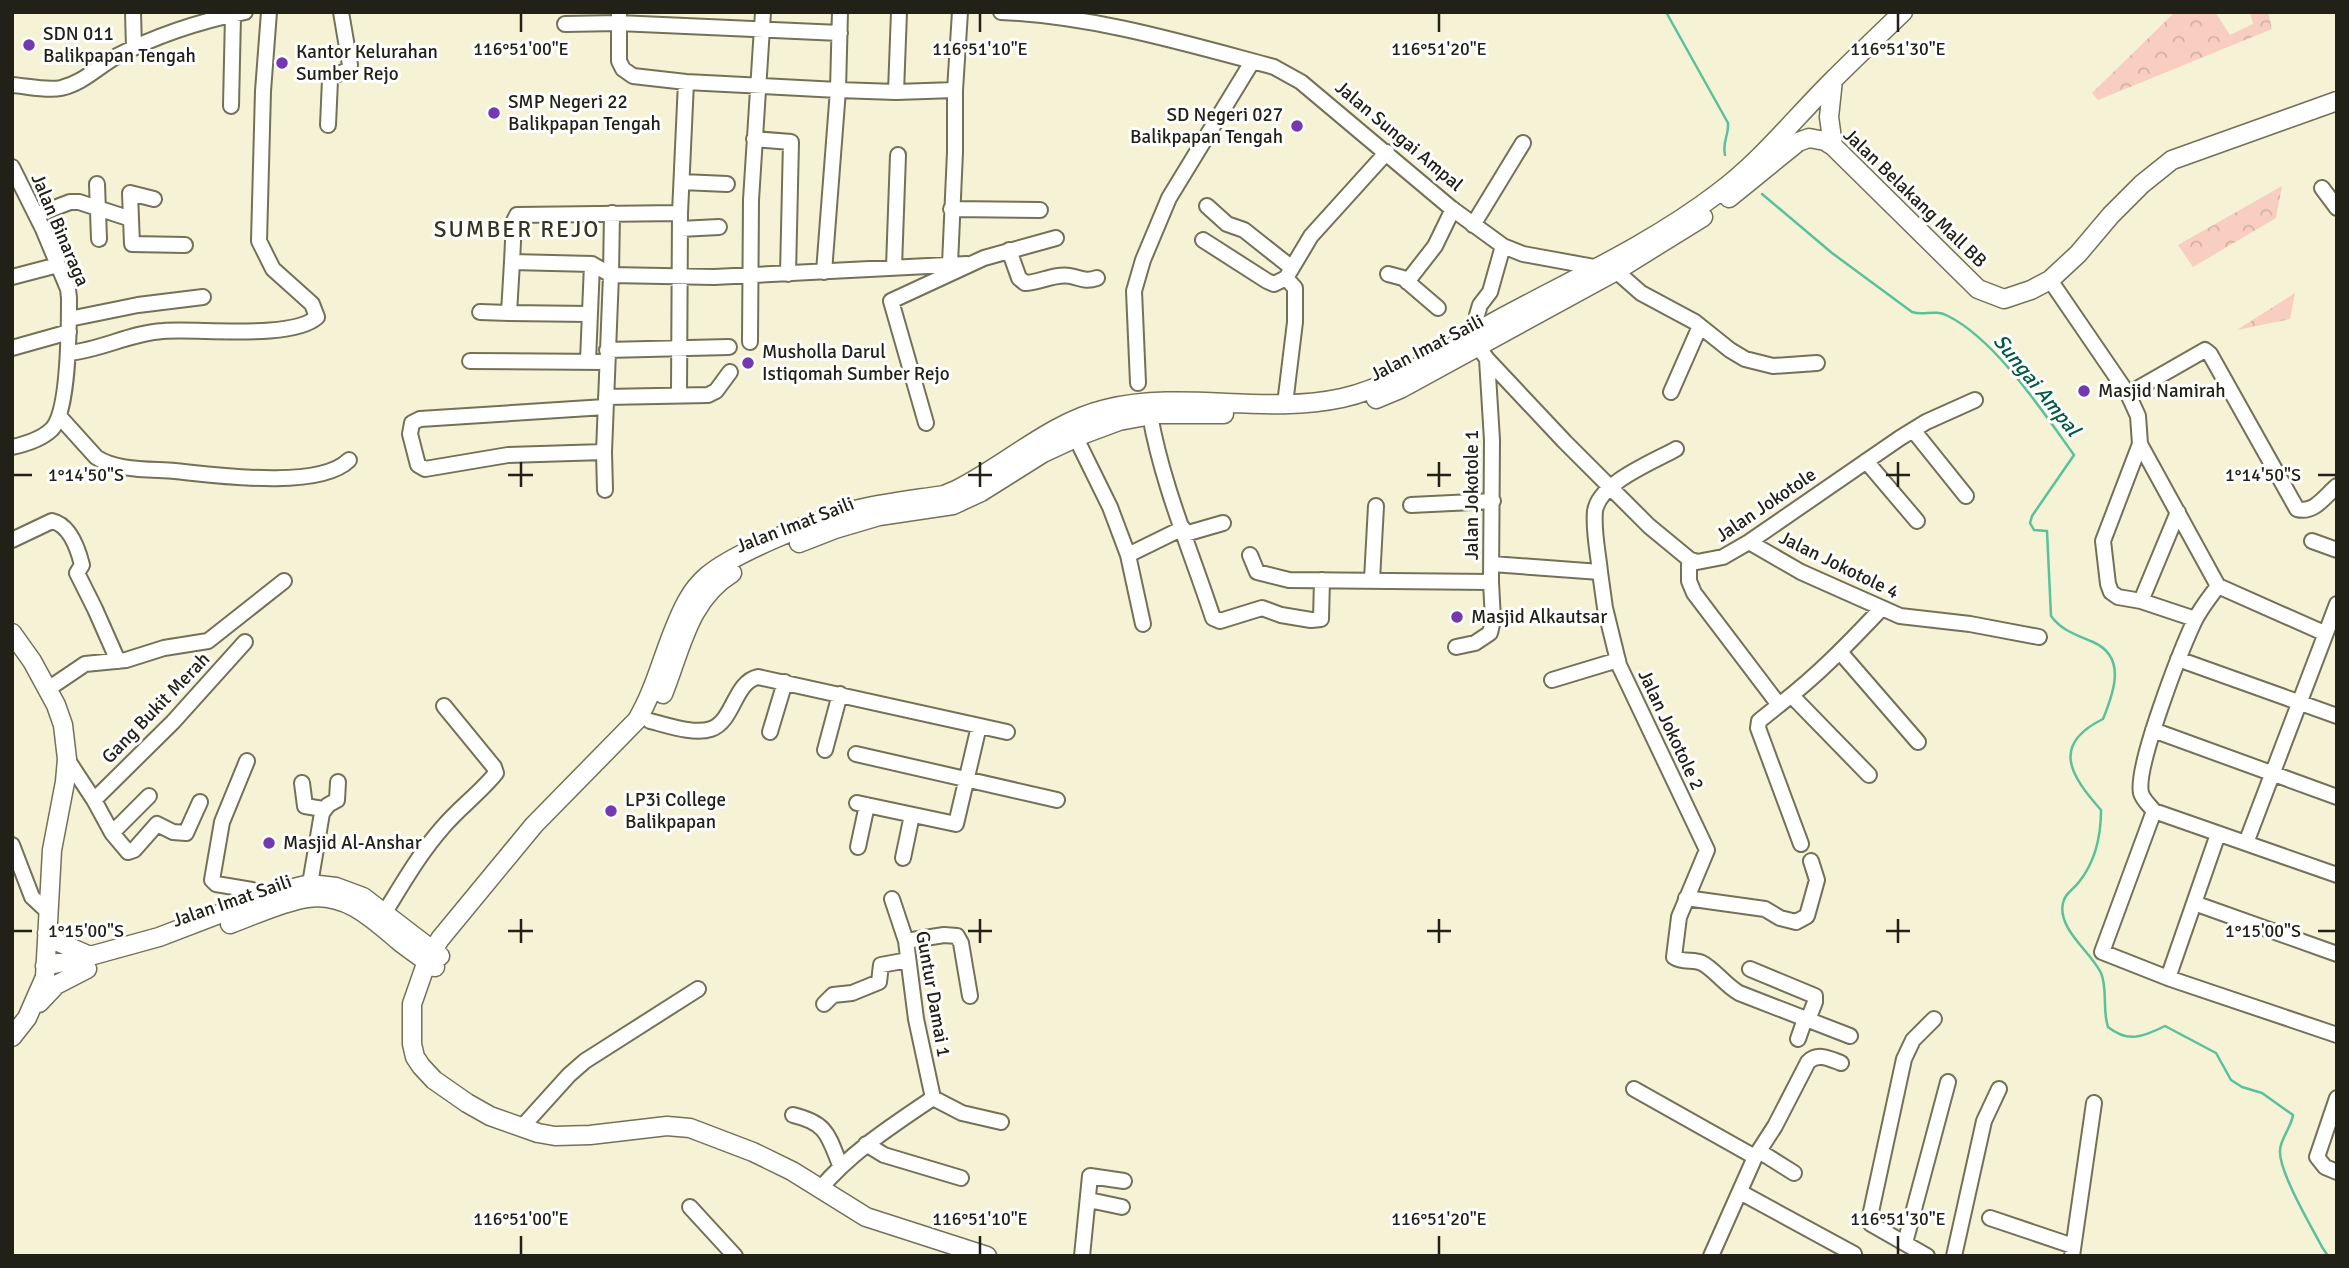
<svg xmlns="http://www.w3.org/2000/svg" width="2349" height="1268" viewBox="0 0 2349 1268" font-family="Signika,sans-serif">
	<style>
		.park { fill: url(#park-crowns) }
		.lines { fill: none; stroke-linecap: round; stroke-linejoin: round }
		.stream { stroke: #59c19b; stroke-width: 2.5 }
		.minor-casing { stroke: #737158; stroke-width: 18 }
		.major-casing { stroke: #737158; stroke-width: 21 }
		.minor { stroke: #fff; stroke-width: 14 }
		.major { stroke: #fff; stroke-width: 18 }
		.ticks { fill: none; stroke: #222117; stroke-width: 2.5 }
		.poi-dot { fill: #7439af; stroke: #fff; stroke-width: 2.5 }
		.labels { text-anchor: middle; dominant-baseline: central; stroke-width: 6; stroke-linejoin: round; paint-order: stroke }
		.poi-label { font-size: 19px; fill: #222117; stroke: #fff; text-anchor: start }
		.street-label { font-size: 19px; fill: #222117; stroke: #fff }
		.water-label { font-size: 21px; font-style: italic; fill: #005a42; stroke: #fff }
		.quarter-label { font-size: 23px; letter-spacing: 2px; fill: #37351e; stroke: #fff }
		.ticks-label { font-size: 18px; text-anchor: middle; fill: #222117; stroke: #fff; stroke-width: 6; stroke-linejoin: round; paint-order: stroke }
	</style>
	<defs>
		<pattern id="park-crowns" width="20" height="18" patternUnits="userSpaceOnUse" patternTransform="scale(1.75)"><rect width="20" height="18" fill="#f7cec0"/><path d="M2 6a3 3 0 1 1 6 0M12 15a3 3 0 1 1 6 0" fill="none" stroke="#d3b1a4"/></pattern>
	</defs>
	<rect width="100%" height="100%" fill="#f5f2d6"/>
	<path class="park" d="M 2175,12 L 2215,12 L 2230,35 L 2253,24 L 2250,12 L 2268,12 L 2272,29 L 2098,100 L 2092,93 Z
		M 2282,186 L 2276,218 L 2193,267 L 2178,245 Z
		M 2295,293 L 2290,319 L 2237,330 Z"/>
	<g class="lines">
		<path class="stream" d="M 1666,12 L 1728,123 C 1729,136 1722,141 1725,155
			M 1762,194 L 1832,253 L 1912,312 C 1924,316 1935,309 1948,316 C 1996,340 2043,412 2074,455 L 2032,516 L 2030,523 L 2034,530 L 2047,531 L 2051,616 C 2062,631 2077,635 2093,642 C 2127,657 2114,692 2103,719 C 2050,745 2071,776 2101,810 C 2101,835 2095,862 2079,882 C 2073,890 2065,893 2063,903 C 2057,929 2091,952 2101,973 C 2108,989 2102,1010 2108,1027 C 2128,1043 2143,1037 2165,1026 L 2216,1053 L 2231,1080 L 2242,1087 L 2262,1093 L 2293,1115 C 2291,1128 2280,1139 2280,1151 C 2279,1172 2311,1226 2322,1247 L 2328,1256"/>
		<defs>
			<path id="minor" d="M 133,12 L 134,48
				M 619,12 L 619,61 L 623,69 L 633,76 L 686,82 L 838,90 L 896,92 L 955,90
				M 1001,12 C 1094,16 1184,43 1274,67 L 1301,82 L 1451,208 L 1503,246 L 1523,254 L 1616,271 L 1641,293 L 1695,322 L 1730,350 L 1745,359 L 1773,366 L 1817,363
				M 565,24 L 618,23 L 840,33
				M 12,85 C 27,86 46,91 61,88 C 83,83 98,67 117,56 C 157,35 201,21 245,12
				M 896,92 L 899,12
				M 231,106 L 233,15
				M 328,125 L 330,80 L 333,76 L 348,70 L 350,65 L 341,12
				M 754,139 L 791,142 L 788,274
				M 12,167 L 43,229 L 68,289 L 69,298 C 69,324 69,411 52,429 C 42,439 26,444 12,447
				M 682,182 L 727,184
				M 97,184 L 99,239
				M 2322,188 L 2337,208
				M 1207,206 L 1227,224 L 1244,230 L 1292,268
				M 951,209 L 1040,210
				M 36,215 L 70,202 L 79,202 L 131,219 L 132,244 L 185,245
				M 131,219 L 130,193 L 154,199
				M 1473,225 L 1523,143
				M 680,229 L 719,227
				M 1203,240 L 1267,281 L 1274,284 L 1286,278
				M 1009,250 L 1019,278 L 1025,283 C 1039,283 1055,273 1070,276 C 1081,278 1085,282 1097,278
				M 512,262 L 514,221 L 517,215 L 680,213
				M 950,264 L 955,152 L 955,90 L 960,12
				M 894,267 L 898,155
				M 824,272 L 838,90 L 840,12
				M 1388,274 L 1403,278 L 1438,308
				M 611,275 L 612,213
				M 12,277 L 58,265
				M 1286,278 L 1311,236 L 1387,152
				M 2050,280 L 2128,394 L 2138,416 L 2140,444 L 2218,586
				M 1407,282 L 1435,246 L 1453,209
				M 480,312 L 509,313
				M 589,314 L 509,313 L 512,262 L 592,264 L 611,275
				M 69,319 L 138,305 L 203,297
				M 1475,333 L 1477,315 L 1480,305 L 1490,292 L 1503,246
				M 1473,339 L 1487,359 L 1565,442 L 1649,526 L 1689,559 L 1697,562 L 1723,557 L 1749,542 L 1900,438 L 1926,422 L 1975,400
				M 750,342 L 751,200 L 763,12
				M 12,348 L 69,332
				M 607,350 L 729,347
				M 69,353 C 101,350 130,333 163,331 C 198,328 292,340 317,317 L 312,304 L 273,269 L 259,241 L 263,91 L 269,12
				M 470,361 L 607,362
				M 588,361 L 592,264
				M 1138,383 L 1134,291 L 1143,260 L 1169,198 L 1252,62
				M 1671,392 L 1700,326
				M 679,394 L 680,213 L 686,82
				M 2128,394 L 2205,350 L 2210,354 L 2297,509 C 2314,514 2325,496 2337,486
				M 606,397 L 708,395 L 716,391 L 730,372
				M 1285,404 L 1295,322 L 1295,288 L 1286,278
				M 605,407 L 420,419 L 412,423 L 410,434 L 418,465 L 425,469 L 508,455 L 604,452 L 611,275 L 714,277 L 967,264
				M 1150,415 C 1162,484 1191,551 1213,618 L 1220,621 L 1262,608 L 1281,615 L 1311,620 L 1321,619 L 1322,580
				M 59,416 L 96,457 C 116,471 150,469 175,471 C 215,475 319,490 349,460
				M 926,423 L 891,301 L 984,258 L 1056,238
				M 1913,430 L 1966,496
				M 1076,438 L 1110,507 L 1128,555 L 1183,528
				M 2140,444 L 2103,541 L 2108,584 L 2111,592 L 2118,597 L 2141,601 L 2195,619
				M 604,452 L 605,490
				M 1866,461 L 1917,521
				M 1411,505 L 1493,501
				M 1185,534 L 1223,523
				M 12,540 L 52,521 C 70,525 78,549 82,565 L 77,573 L 95,609 L 118,661
				M 2312,541 L 2337,550
				M 1749,542 L 1801,572 L 1900,616 L 1970,624 L 2039,637
				M 1128,555 L 1143,624
				M 1250,555 L 1257,572 L 1289,580 L 1491,582 L 1492,440 L 1487,359
				M 1689,559 L 1689,581 L 1694,593 L 1779,705 C 1816,677 1849,643 1881,609
				M 1492,564 L 1600,572 L 1605,608 L 1619,665 L 1707,850 L 1679,917 L 1674,957 C 1683,963 1693,959 1702,963 C 1714,969 1725,985 1739,993 L 1850,1036
				M 1600,572 C 1598,552 1593,530 1595,511 C 1599,483 1653,462 1676,449
				M 1372,580 L 1376,506
				M 2141,601 L 2178,512
				M 2324,633 L 2218,586 C 2210,597 2200,609 2194,622 C 2181,650 2135,767 2141,793 C 2143,800 2150,806 2154,811 L 2337,875
				M 1456,647 L 1475,643 L 1490,633 L 1493,620 L 1491,582
				M 1840,652 L 1918,742
				M 2178,659 L 2337,716
				M 1552,680 L 1618,660
				M 48,689 L 85,664 L 126,660 L 164,648 L 208,641 L 284,581
				M 1792,696 L 1869,775
				M 1779,705 L 1759,721 L 1758,728 L 1801,844
				M 650,721 C 667,725 694,735 711,729 C 734,721 734,682 758,677 L 1007,732
				M 2153,730 L 2337,797
				M 770,732 L 785,682
				M 825,750 L 840,694
				M 856,754 L 1057,800
				M 67,759 L 94,800 L 112,833 L 149,796
				M 247,761 L 222,822 L 212,880 L 216,884 L 252,890 L 257,900
				M 302,783 L 305,806 L 323,809
				M 94,800 L 173,722 L 245,642
				M 857,803 L 956,824 L 979,726
				M 2154,811 L 2102,952 L 2168,978 L 2337,1035
				M 112,833 L 128,852 L 134,850 L 157,824 L 173,832 L 186,833 L 200,802
				M 2246,843 L 2337,604
				M 12,845 L 32,897 L 47,911
				M 858,847 L 867,805
				M 903,858 L 912,815
				M 310,884 L 322,813 L 328,805 L 337,800 L 338,782
				M 1686,898 L 1765,909 L 1780,918 L 1796,922 L 1807,916 L 1817,880 L 1811,861
				M 892,899 L 906,941 L 916,1019 L 933,1098
				M 2194,903 L 2337,954
				M 385,912 C 403,883 420,853 443,827 C 459,808 481,792 496,773 L 494,767 L 444,706
				M 906,941 L 944,935 L 957,936 L 961,943 L 970,996
				M 1750,969 L 1815,996 L 1815,1002 L 1808,1020
				M 2168,978 L 2218,834
				M 824,1004 L 833,995 L 852,993 L 879,982 L 881,965 L 908,960
				M 1798,1039 L 1805,1019
				M 1634,1089 L 1755,1157 L 1711,1256
				M 2337,1098 L 2317,1157 L 2325,1167 L 2337,1172
				M 793,1115 C 827,1123 828,1135 840,1165
				M 522,1127 L 569,1075 L 585,1061 L 698,989
				M 866,1144 L 884,1155 L 961,1178
				M 1759,1151 L 1794,1173
				M 1755,1157 L 1775,1126 L 1808,1062 C 1818,1052 1830,1059 1841,1063
				M 820,1189 C 852,1151 892,1126 933,1098 L 962,1113 L 1001,1122
				M 1740,1192 L 1854,1254
				M 1089,1200 L 1122,1207
				M 690,1207 L 735,1256
				M 1990,1218 L 2073,1246
				M 1905,1243 L 1948,1082
				M 1082,1256 L 1090,1176 L 1124,1181
				M 1927,1256 L 1871,1224 L 1869,1221 L 1904,1059 L 1913,1040 L 1934,1019
				M 1954,1256 L 1984,1121 L 1999,1089
				M 2072,1256 L 2094,1103"/>
			<path id="major" d="M 1833,80 L 1829,117 L 1833,146
				M 1729,198 L 1798,142 L 1809,138 L 1825,141 L 1833,146 L 1978,289 L 2004,299 L 2031,290 L 2050,280 L 2078,254 L 2111,215 L 2142,184 L 2172,160 L 2337,101
				M 1376,399 L 1400,389 L 1616,271 L 1703,217
				M 799,543 L 835,529 L 879,516 L 953,505 L 981,492 L 1043,453 L 1084,434 L 1119,421 L 1157,414 L 1224,414
				M 12,633 L 32,661 L 56,705 L 63,725 L 67,759 L 65,782 L 52,850 L 45,977 L 27,1018 L 12,1037
				M 663,694 C 681,650 688,600 732,573
				M 230,924 C 255,915 281,902 307,898 C 346,892 373,919 400,942 C 412,951 423,959 435,967
				M 47,933 L 56,941 L 90,956
				M 45,966 L 90,956 L 159,937 L 274,893 L 310,884 L 336,887 L 363,897 L 440,956
				M 39,1003 L 56,985 L 87,969
				M 987,1256 L 866,1217 L 792,1171 L 753,1152 L 690,1128 L 667,1126 L 590,1135 L 555,1136 L 538,1133 L 490,1116 L 467,1103 L 434,1080 L 421,1066 L 415,1057 L 412,1044 L 412,1004 L 427,961 L 440,939 L 534,825 L 637,720 C 659,683 666,639 687,601 C 692,592 699,583 707,576 C 734,553 813,521 848,512 C 880,503 912,500 944,495 L 956,490 C 1006,465 1051,422 1106,409 C 1183,390 1264,415 1342,398 C 1396,386 1446,349 1494,322 C 1569,281 1650,245 1718,193 C 1761,161 1794,119 1832,81 C 1855,58 1879,35 1903,12"/>
		</defs>
		<use href="#minor" class="minor-casing"/>
		<use href="#major" class="major-casing"/>
		<use href="#minor" class="minor"/>
		<use href="#major" class="major"/>
	</g>
	<path class="ticks" d="M 521,14 L 521,32M 980,14 L 980,32M 1439,14 L 1439,32M 1898,14 L 1898,32M 521,462 L 521,487M 980,462 L 980,487M 1439,462 L 1439,487M 1898,462 L 1898,487M 14,475 L 32,475M 508,475 L 533,475M 968,475 L 992,475M 1427,475 L 1451,475M 1886,475 L 1910,475M 2318,475 L 2335,475M 521,919 L 521,943M 980,919 L 980,943M 1439,919 L 1439,943M 1898,919 L 1898,943M 14,931 L 32,931M 508,931 L 533,931M 968,931 L 992,931M 1427,931 L 1451,931M 1886,931 L 1910,931M 2318,931 L 2335,931M 521,1236 L 521,1254M 980,1236 L 980,1254M 1439,1236 L 1439,1254M 1898,1236 L 1898,1254"/>
	<g class="poi-dot">
		<circle cx="29" cy="45" r="7"/>
		<circle cx="282" cy="63" r="7"/>
		<circle cx="494" cy="113" r="7"/>
		<circle cx="1297" cy="126" r="7"/>
		<circle cx="748" cy="363" r="7"/>
		<circle cx="2084" cy="391" r="7"/>
		<circle cx="1457" cy="617" r="7"/>
		<circle cx="611" cy="811" r="7"/>
		<circle cx="269" cy="843" r="7"/>
	</g>
	<g class="labels">
		<g class="poi-label">
			<text x="43" y="34">SDN 011<tspan x="43" dy="22">Balikpapan Tengah</tspan></text>
			<text x="296" y="52">Kantor Kelurahan<tspan x="296" dy="22">Sumber Rejo</tspan></text>
			<text x="508" y="102">SMP Negeri 22<tspan x="508" dy="22">Balikpapan Tengah</tspan></text>
			<text x="1283" y="115" text-anchor="end">SD Negeri 027<tspan x="1283" dy="22">Balikpapan Tengah</tspan></text>
			<text x="762" y="352">Musholla Darul<tspan x="762" dy="22">Istiqomah Sumber Rejo</tspan></text>
			<text x="2098" y="391">Masjid Namirah</text>
			<text x="1471" y="617">Masjid Alkautsar</text>
			<text x="625" y="800">LP3i College<tspan x="625" dy="22">Balikpapan</tspan></text>
			<text x="283" y="843">Masjid Al-Anshar</text>
		</g>
		<g class="street-label">
			<text transform="translate(1399 136) rotate(40)">Jalan Sungai Ampal</text>
			<text transform="translate(1915 198) rotate(44)">Jalan Belakang Mall BB</text>
			<text transform="translate(60 230) rotate(67)">Jalan Binaraga</text>
			<text transform="translate(1427 348) rotate(-27)">Jalan Imat Saili</text>
			<text transform="translate(1472 495) rotate(-90)">Jalan Jokotole 1</text>
			<text transform="translate(1766 505) rotate(-34)">Jalan Jokotole</text>
			<text transform="translate(795 525) rotate(-21)">Jalan Imat Saili</text>
			<text transform="translate(1839 565) rotate(26)">Jalan Jokotole 4</text>
			<text transform="translate(156 708) rotate(-46)">Gang Bukit Merah</text>
			<text transform="translate(1671 730) rotate(65)">Jalan Jokotole 2</text>
			<text transform="translate(232 901) rotate(-19)">Jalan Imat Saili</text>
			<text transform="translate(933 994) rotate(80)">Guntur Damai 1</text>
		</g>
		<g class="water-label">
			<text transform="translate(2037 385) rotate(51)">Sungai Ampal</text>
		</g>
		<g class="quarter-label">
			<text x="517" y="229">SUMBER REJO</text>
		</g>
	</g>
	<g class="ticks-label">
		<text x="521" y="55">116°51'00"E</text>
		<text x="980" y="55">116°51'10"E</text>
		<text x="1439" y="55">116°51'20"E</text>
		<text x="1898" y="55">116°51'30"E</text>
		<text x="86" y="481">1°14'50"S</text>
		<text x="2263" y="481">1°14'50"S</text>
		<text x="86" y="937">1°15'00"S</text>
		<text x="2263" y="937">1°15'00"S</text>
		<text x="521" y="1225">116°51'00"E</text>
		<text x="980" y="1225">116°51'10"E</text>
		<text x="1439" y="1225">116°51'20"E</text>
		<text x="1898" y="1225">116°51'30"E</text>
	</g>
	<rect width="2349" height="1268" fill="none" stroke="#222117" stroke-width="28"/>
</svg>
